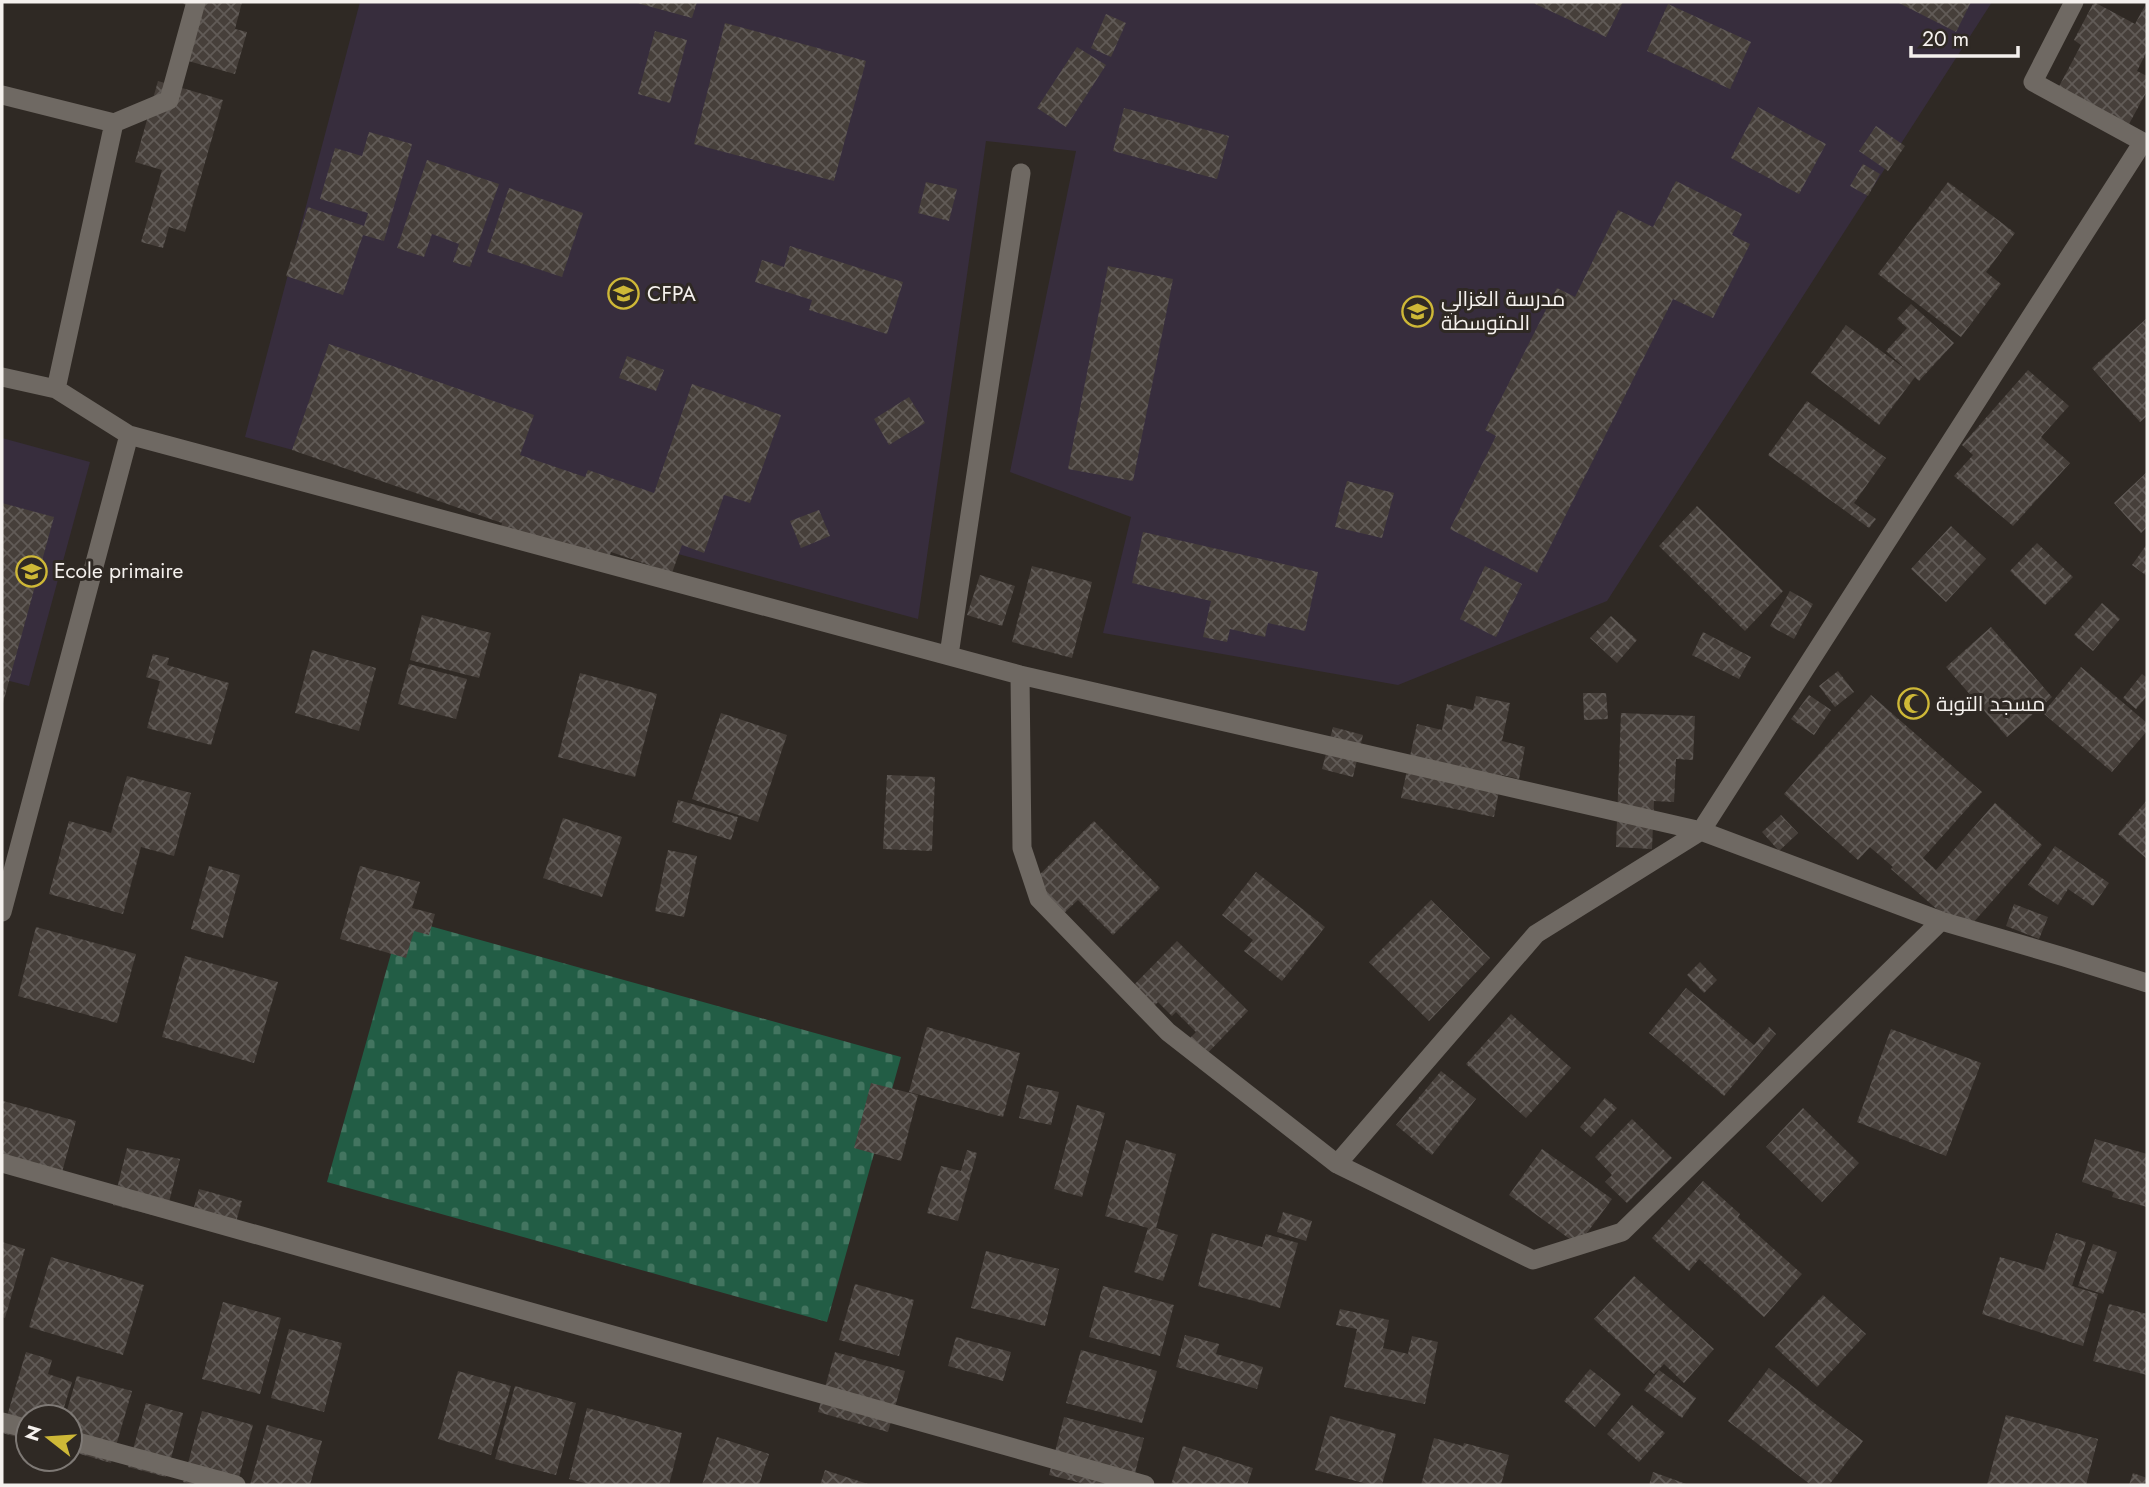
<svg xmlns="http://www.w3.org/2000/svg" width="2149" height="1487" viewBox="0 0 2149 1487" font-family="Jost,Cairo,sans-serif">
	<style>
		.education { fill: #372d3d }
		.cemetery { fill: url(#cemetery-stones) }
		.building { fill: url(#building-cross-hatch) }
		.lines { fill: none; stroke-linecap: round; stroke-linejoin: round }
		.minor { stroke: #6f6963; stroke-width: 19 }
		.labels { text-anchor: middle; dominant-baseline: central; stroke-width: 6; stroke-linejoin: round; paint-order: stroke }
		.poi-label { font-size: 21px; fill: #f5f1ee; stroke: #2f2924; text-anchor: start }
	</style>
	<defs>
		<pattern id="cemetery-stones" width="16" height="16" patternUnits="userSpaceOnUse" patternTransform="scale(1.75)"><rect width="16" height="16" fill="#225d45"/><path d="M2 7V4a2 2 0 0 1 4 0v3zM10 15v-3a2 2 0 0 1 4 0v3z" fill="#437560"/></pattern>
		<pattern id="building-cross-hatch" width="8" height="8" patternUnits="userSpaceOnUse" patternTransform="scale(1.75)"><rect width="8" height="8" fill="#463f3a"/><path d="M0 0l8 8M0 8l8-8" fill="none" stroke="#615b57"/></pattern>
	</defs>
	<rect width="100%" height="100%" fill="#2f2924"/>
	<path class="education" d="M 360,2 L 1992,2 L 1607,601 L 1398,685 L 1103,633 L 1131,517 L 1010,472 L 1076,151 L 986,141 L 918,619 L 245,437 Z
		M 2,438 L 90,462 L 29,686 L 2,679 Z"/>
	<path class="cemetery" d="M 401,918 L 901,1057 L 827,1322 L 327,1182 Z"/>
	<path class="building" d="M 184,2 L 242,2 L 235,29 L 247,32 L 235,74 L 181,59 L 195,7 L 183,4 Z
		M 633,2 L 697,2 L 692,18 Z
		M 1531,2 L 1623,2 L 1606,37 Z
		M 1897,2 L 1971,2 L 1956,32 Z
		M 2094,2 L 2135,24 L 2147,2 L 2147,51 L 2137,71 L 2147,76 L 2147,91 L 2123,135 L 2055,94 L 2081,45 L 2074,40 Z
		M 1668,4 L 1751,42 L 1730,89 L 1647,51 Z
		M 1106,14 L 1126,23 L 1111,57 L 1091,48 Z
		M 725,23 L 866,61 L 834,181 L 694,144 Z
		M 655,31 L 687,40 L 670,103 L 638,94 Z
		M 1077,47 L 1106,65 L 1066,127 L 1037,108 Z
		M 158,81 L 223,100 L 185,232 L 169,227 L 163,248 L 141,242 L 162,170 L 135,162 Z
		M 1758,107 L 1826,144 L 1799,194 L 1731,158 Z
		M 1124,108 L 1229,136 L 1217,179 L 1113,151 Z
		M 1876,126 L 1905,146 L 1888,171 L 1859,151 Z
		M 369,132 L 412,144 L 384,241 L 363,235 L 343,295 L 286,276 L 308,207 L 364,226 L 368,213 L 320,199 L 335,148 L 362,156 Z
		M 427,160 L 499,184 L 470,267 L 453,262 L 459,244 L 432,234 L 424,257 L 397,248 Z
		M 1863,164 L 1880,174 L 1868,196 L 1850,186 Z
		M 1676,181 L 1742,214 L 1732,235 L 1750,244 L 1713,318 L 1673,299 L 1537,573 L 1450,529 L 1496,436 L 1485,430 L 1557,288 L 1575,297 L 1618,210 L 1653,227 Z
		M 926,182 L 957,189 L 949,221 L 918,213 Z
		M 1948,182 L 2015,233 L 1986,272 L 2001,284 L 1961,337 L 1878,274 Z
		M 509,188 L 583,213 L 562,277 L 487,252 Z
		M 790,246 L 903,282 L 887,334 L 809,310 L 812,300 L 755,282 L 762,260 L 784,267 Z
		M 1108,266 L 1173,279 L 1133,481 L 1068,469 Z
		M 1911,304 L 1954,343 L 1919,381 L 1915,377 L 1879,425 L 1811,373 L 1846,325 L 1907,370 L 1886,351 L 1907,328 L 1897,319 Z
		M 2147,318 L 2147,416 L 2140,422 L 2092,368 Z
		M 329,344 L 534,415 L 520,455 L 585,477 L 588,470 L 654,493 L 692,384 L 781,415 L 750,503 L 724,495 L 704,553 L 682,545 L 672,573 L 611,552 L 606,567 L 500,531 L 502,523 L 292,450 Z
		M 627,356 L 664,370 L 656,391 L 619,378 Z
		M 2028,370 L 2069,406 L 2041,437 L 2070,463 L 2013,526 L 1954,476 L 1973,455 L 1962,445 Z
		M 909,397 L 925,423 L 889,445 L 874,419 Z
		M 1807,401 L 1886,458 L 1854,503 L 1876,519 L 1869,528 L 1768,455 Z
		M 2147,472 L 2147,527 L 2141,533 L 2114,503 Z
		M 1347,481 L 1394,493 L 1382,538 L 1335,527 Z
		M 2,503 L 54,517 L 3,703 L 2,702 Z
		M 1697,506 L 1783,591 L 1745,631 L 1659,546 Z
		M 819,510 L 830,536 L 801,548 L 790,521 Z
		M 1951,526 L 1986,559 L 1946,602 L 1911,569 Z
		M 1143,532 L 1318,572 L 1305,631 L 1268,623 L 1265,637 L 1230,629 L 1227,642 L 1203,637 L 1211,601 L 1132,583 Z
		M 2037,543 L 2073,577 L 2045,605 L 2010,571 Z
		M 2147,544 L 2147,576 L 2132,565 Z
		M 1032,566 L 1092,582 L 1072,658 L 1012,642 Z
		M 1485,566 L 1522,584 L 1496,637 L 1460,619 Z
		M 980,575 L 1015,586 L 1002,626 L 967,615 Z
		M 1790,591 L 1813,604 L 1794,639 L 1770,626 Z
		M 2102,603 L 2120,619 L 2093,651 L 2074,635 Z
		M 422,615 L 491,633 L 479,678 L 410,660 Z
		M 1611,616 L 1637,640 L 1617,663 L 1590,638 Z
		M 1991,627 L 2052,697 L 2007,737 L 1946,667 Z
		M 1703,632 L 1751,657 L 1739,679 L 1692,655 Z
		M 312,650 L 376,668 L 359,731 L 295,713 Z
		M 153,654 L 169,658 L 167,665 L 229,683 L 211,745 L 147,728 L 160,681 L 146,677 Z
		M 409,664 L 467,679 L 456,719 L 398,704 Z
		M 2081,667 L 2147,723 L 2147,731 L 2112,772 L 2043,713 Z
		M 1838,671 L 1854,692 L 1835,707 L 1819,686 Z
		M 580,673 L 657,694 L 635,777 L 558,757 Z
		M 2142,674 L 2147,678 L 2147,696 L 2136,709 L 2123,698 Z
		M 1583,693 L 1606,693 L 1608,719 L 1584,720 Z
		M 1809,695 L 1831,710 L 1814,735 L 1791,719 Z
		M 1871,695 L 1982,792 L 1923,858 L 1936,870 L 1995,803 L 2042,845 L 1964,933 L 1891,869 L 1893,867 L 1870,847 L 1858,860 L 1784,794 Z
		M 1476,696 L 1510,703 L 1502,741 L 1525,747 L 1519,779 L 1502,775 L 1494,817 L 1401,798 L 1417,724 L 1442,730 L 1447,704 L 1473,710 Z
		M 721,713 L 787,735 L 758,822 L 692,799 Z
		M 1621,713 L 1695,716 L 1693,760 L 1676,759 L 1674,802 L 1654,801 L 1652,849 L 1616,847 Z
		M 1333,727 L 1363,735 L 1353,777 L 1322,769 Z
		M 887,775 L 935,777 L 932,851 L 883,849 Z
		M 127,776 L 191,793 L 174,856 L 141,847 L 123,914 L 49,894 L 69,821 L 111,833 Z
		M 678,800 L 738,817 L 731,840 L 672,822 Z
		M 2147,800 L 2147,859 L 2118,834 Z
		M 1781,815 L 1798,833 L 1779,851 L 1762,832 Z
		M 563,818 L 622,837 L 602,897 L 543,878 Z
		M 1094,821 L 1160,888 L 1113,935 L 1078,900 L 1063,914 L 1032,882 Z
		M 2055,846 L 2109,883 L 2093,906 L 2068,889 L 2058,905 L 2028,885 Z
		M 668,850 L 697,856 L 684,917 L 655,911 Z
		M 209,866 L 240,875 L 223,938 L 191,929 Z
		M 360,866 L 420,882 L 412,908 L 435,914 L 429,935 L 414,931 L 406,958 L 340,939 Z
		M 1256,872 L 1325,927 L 1282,981 L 1244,951 L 1253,940 L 1222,915 Z
		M 1431,900 L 1490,958 L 1429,1021 L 1369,962 Z
		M 2014,904 L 2048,917 L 2039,939 L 2006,926 Z
		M 36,927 L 136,954 L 117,1023 L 18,996 Z
		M 1177,941 L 1248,1011 L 1200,1061 L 1183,1045 L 1196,1032 L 1176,1012 L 1172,1016 L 1158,1002 L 1150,1010 L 1129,990 Z
		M 185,956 L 278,982 L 254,1063 L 162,1037 Z
		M 1700,962 L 1717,980 L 1704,993 L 1687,975 Z
		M 1686,988 L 1754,1045 L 1769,1027 L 1776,1034 L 1724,1096 L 1649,1033 Z
		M 1511,1014 L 1571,1068 L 1526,1118 L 1466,1064 Z
		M 927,1027 L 1020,1053 L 1003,1117 L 909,1092 Z
		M 1891,1029 L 1981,1063 L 1946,1156 L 1857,1122 Z
		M 1441,1071 L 1476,1099 L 1432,1155 L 1396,1125 Z
		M 871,1083 L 918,1095 L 901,1161 L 854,1148 Z
		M 1027,1085 L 1059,1092 L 1051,1125 L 1019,1118 Z
		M 1605,1098 L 1617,1108 L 1591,1137 L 1580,1127 Z
		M 3,1101 L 76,1121 L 58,1187 L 2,1171 Z
		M 1077,1105 L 1105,1113 L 1082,1197 L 1054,1189 Z
		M 1803,1108 L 1859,1163 L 1822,1202 L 1766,1147 Z
		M 1632,1119 L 1672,1158 L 1627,1203 L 1605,1182 L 1612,1175 L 1595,1157 Z
		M 2095,1139 L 2147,1154 L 2147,1207 L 2112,1197 L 2114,1192 L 2082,1182 Z
		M 1126,1140 L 1176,1154 L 1156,1228 L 1178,1235 L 1163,1281 L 1134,1272 L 1148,1228 L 1105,1216 Z
		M 127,1148 L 180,1159 L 165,1218 L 113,1205 Z
		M 1542,1149 L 1612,1199 L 1578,1245 L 1509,1195 Z
		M 967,1150 L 977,1153 L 958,1221 L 927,1213 L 941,1166 L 961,1171 Z
		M 1703,1181 L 1740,1214 L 1738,1217 L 1802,1274 L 1764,1317 L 1699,1259 L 1689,1271 L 1652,1238 Z
		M 199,1189 L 242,1201 L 232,1236 L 189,1225 Z
		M 1283,1212 L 1312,1221 L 1306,1241 L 1277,1232 Z
		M 1212,1233 L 1262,1247 L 1266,1234 L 1298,1243 L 1280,1308 L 1198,1286 Z
		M 2056,1233 L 2086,1242 L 2072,1286 L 2098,1294 L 2083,1346 L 1982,1314 L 2000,1257 L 2044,1270 Z
		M 2,1242 L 25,1249 L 5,1318 L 2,1317 Z
		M 2093,1244 L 2117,1252 L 2103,1294 L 2078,1286 Z
		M 986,1251 L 1059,1269 L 1045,1326 L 971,1308 Z
		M 51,1257 L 144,1285 L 123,1355 L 29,1327 Z
		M 1634,1276 L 1714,1349 L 1684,1383 L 1664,1364 L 1654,1374 L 1594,1319 Z
		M 855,1284 L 914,1300 L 899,1356 L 839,1340 Z
		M 1103,1286 L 1174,1305 L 1160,1356 L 1089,1337 Z
		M 1823,1295 L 1866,1334 L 1817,1387 L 1775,1347 Z
		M 223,1302 L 281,1318 L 260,1394 L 202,1379 Z
		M 2109,1304 L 2147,1314 L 2147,1375 L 2093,1361 Z
		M 1340,1309 L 1389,1320 L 1383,1348 L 1408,1354 L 1412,1336 L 1438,1342 L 1425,1404 L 1344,1387 L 1357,1329 L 1336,1325 Z
		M 289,1329 L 342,1343 L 324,1412 L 271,1398 Z
		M 1185,1335 L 1219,1344 L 1216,1354 L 1263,1367 L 1257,1389 L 1176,1367 Z
		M 956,1337 L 1011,1352 L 1003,1381 L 948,1366 Z
		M 1081,1350 L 1157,1371 L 1142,1423 L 1066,1403 Z
		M 26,1352 L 52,1360 L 48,1374 L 72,1382 L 61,1417 L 28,1417 L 28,1440 L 2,1433 Z
		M 835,1352 L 905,1371 L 888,1432 L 818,1412 Z
		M 1769,1368 L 1863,1441 L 1829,1485 L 1811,1485 L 1728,1421 Z
		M 1590,1369 L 1621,1394 L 1595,1427 L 1564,1401 Z
		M 1659,1370 L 1696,1398 L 1682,1418 L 1644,1390 Z
		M 458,1371 L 511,1386 L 491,1455 L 438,1439 Z
		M 77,1376 L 132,1391 L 111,1463 L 70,1451 L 70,1417 L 65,1417 Z
		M 515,1386 L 576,1403 L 556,1475 L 495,1459 Z
		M 146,1403 L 183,1413 L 166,1477 L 128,1467 Z
		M 1632,1405 L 1665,1433 L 1639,1462 L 1607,1434 Z
		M 587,1408 L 682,1433 L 669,1485 L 593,1485 L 569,1479 Z
		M 202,1411 L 253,1425 L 237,1485 L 193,1485 L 183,1482 Z
		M 2006,1415 L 2098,1439 L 2086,1485 L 1987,1485 Z
		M 1330,1416 L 1396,1434 L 1382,1485 L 1371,1485 L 1315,1470 Z
		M 1064,1417 L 1144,1438 L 1132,1485 L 1089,1485 L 1049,1475 Z
		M 267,1425 L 322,1441 L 310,1485 L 250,1485 Z
		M 717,1437 L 769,1454 L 759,1485 L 702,1485 Z
		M 1434,1438 L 1463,1446 L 1464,1443 L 1509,1455 L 1501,1485 L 1421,1485 Z
		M 1183,1446 L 1253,1468 L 1247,1485 L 1171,1485 Z
		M 825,1470 L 871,1485 L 820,1485 Z
		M 1653,1472 L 1689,1485 L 1649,1485 Z
		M 2133,1473 L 2147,1478 L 2147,1485 L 2129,1485 Z"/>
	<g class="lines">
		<path class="minor" d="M 2,95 L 114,123 L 56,389
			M 114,123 L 169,100 L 196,2
			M 2,377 L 56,389 L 129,435 L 1020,675 L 1701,831 L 1941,921 L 2064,957 L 2147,983
			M 949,655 L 1021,173
			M 1020,675 L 1022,848 L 1039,899 L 1168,1032 L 1337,1164 L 1533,1260 L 1622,1232 L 1941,921
			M 2,912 L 129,435
			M 2,1163 L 1145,1485
			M 1337,1164 L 1536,934 L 1701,831 L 2143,142 L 2033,82 L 2074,2
			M 2,1422 L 28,1429
			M 70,1440 L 236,1485"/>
	</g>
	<defs>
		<symbol id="university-ring" viewBox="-11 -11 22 22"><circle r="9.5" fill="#2f2924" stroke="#ceb837" stroke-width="1.5"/><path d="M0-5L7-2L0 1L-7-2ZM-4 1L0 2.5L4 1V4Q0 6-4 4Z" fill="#ceb837"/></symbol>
		<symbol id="school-ring" viewBox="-11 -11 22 22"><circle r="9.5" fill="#2f2924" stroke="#ceb837" stroke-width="1.5"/><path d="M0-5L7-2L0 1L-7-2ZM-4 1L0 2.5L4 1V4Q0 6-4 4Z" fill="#ceb837"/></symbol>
		<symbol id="mosque-ring" viewBox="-11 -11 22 22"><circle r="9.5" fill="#2f2924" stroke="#ceb837" stroke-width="1.5"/><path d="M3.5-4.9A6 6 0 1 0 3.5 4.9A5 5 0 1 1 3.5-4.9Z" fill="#ceb837"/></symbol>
	</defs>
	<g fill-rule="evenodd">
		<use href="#university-ring" x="606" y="276" width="35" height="35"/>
		<use href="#school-ring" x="1400" y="294" width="35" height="35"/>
		<use href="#school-ring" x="14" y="554" width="35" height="35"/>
		<use href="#mosque-ring" x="1896" y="686" width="35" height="35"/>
	</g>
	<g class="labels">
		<g class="poi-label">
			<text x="647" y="294">CFPA</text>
			<text x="1441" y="299">مدرسة الغزالي<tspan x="1441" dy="24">المتوسطة</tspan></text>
			<text x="54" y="571">Ecole primaire</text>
			<text x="1936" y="704">مسجد التوبة</text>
		</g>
	</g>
	<rect width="2149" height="1487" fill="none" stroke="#f5f1ee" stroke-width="7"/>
	<g transform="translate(49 1438) rotate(287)"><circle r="33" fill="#2f2924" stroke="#7e7975" stroke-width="2"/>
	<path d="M0-5L12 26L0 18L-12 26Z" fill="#ceb837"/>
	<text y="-10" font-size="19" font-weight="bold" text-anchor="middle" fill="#f5f1ee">N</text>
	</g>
	<path d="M1911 46v10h107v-10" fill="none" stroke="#f5f1ee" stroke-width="3.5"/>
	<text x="1922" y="46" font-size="21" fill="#f5f1ee" stroke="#2f2924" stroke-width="5" paint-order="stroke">20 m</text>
</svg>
